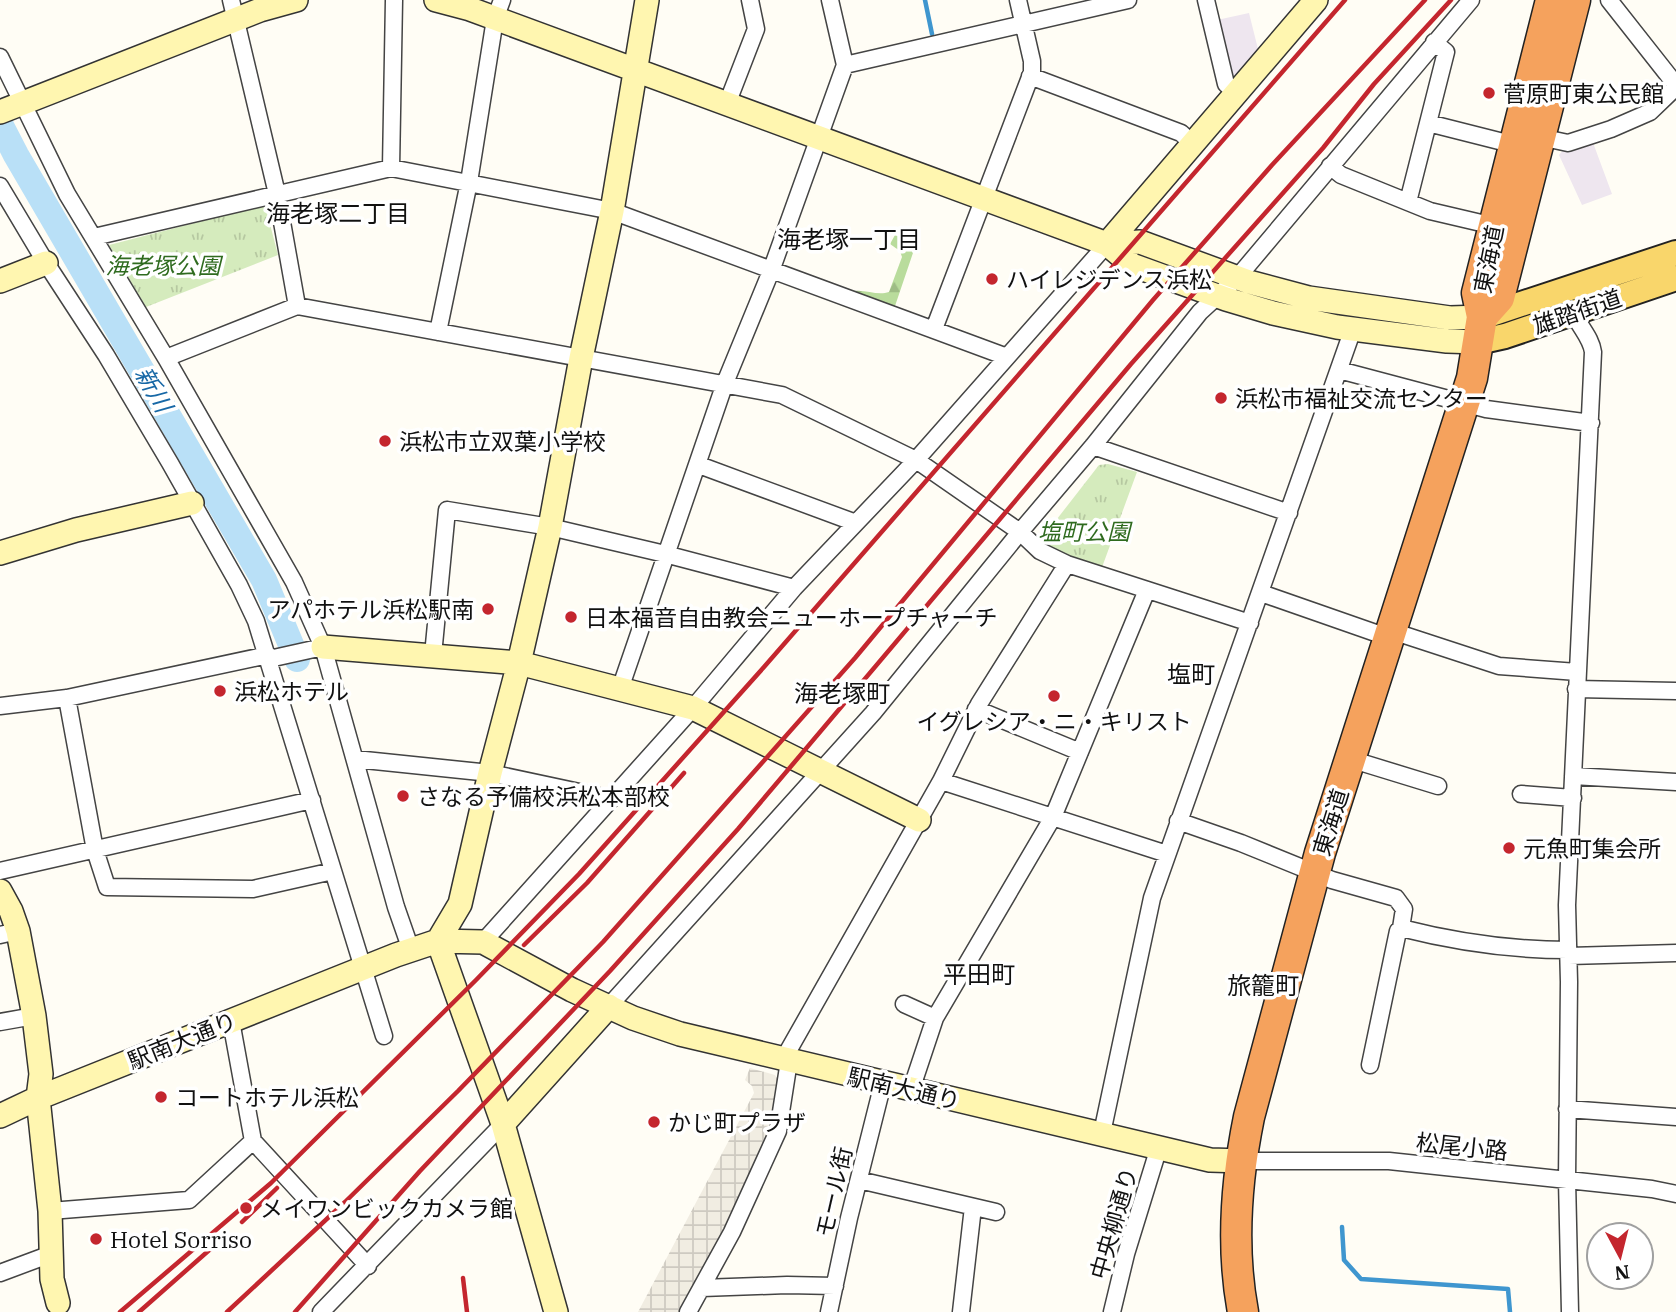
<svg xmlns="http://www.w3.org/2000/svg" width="1676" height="1312" viewBox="0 0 1676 1312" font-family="'IBM Plex Serif','Noto Sans JP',serif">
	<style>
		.industrial { fill: #eee6ef }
		.forest { fill: url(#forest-firs) }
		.park { fill: url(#park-tufts) }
		.plaza { fill: url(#plaza-grid) }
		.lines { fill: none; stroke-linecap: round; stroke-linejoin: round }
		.stream { stroke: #3f96cf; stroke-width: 4.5 }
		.river { stroke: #b9e0f7; stroke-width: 26 }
		.street-casing { stroke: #444; stroke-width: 19 }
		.secondary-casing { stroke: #333; stroke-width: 26 }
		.primary-casing { stroke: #222; stroke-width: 28 }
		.highway-casing { stroke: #222; stroke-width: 33 }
		.street { stroke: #fff; stroke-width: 16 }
		.secondary { stroke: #fff6b0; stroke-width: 23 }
		.primary { stroke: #f9d66b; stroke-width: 24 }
		.highway { stroke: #f5a25d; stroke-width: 30 }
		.rail { stroke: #c4262e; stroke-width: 4.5 }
		.poi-dot { fill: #c4262e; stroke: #fff; stroke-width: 2.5 }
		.labels { text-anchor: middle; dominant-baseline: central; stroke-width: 7; stroke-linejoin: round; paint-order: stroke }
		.poi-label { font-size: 23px; fill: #111; stroke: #fff; text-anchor: start }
		.street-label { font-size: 23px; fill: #111; stroke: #fff }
		.park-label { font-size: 23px; font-style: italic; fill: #2f6b1f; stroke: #fff }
		.neighbourhood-label { font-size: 24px; fill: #111; stroke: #fff }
		.water-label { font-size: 24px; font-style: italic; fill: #1768a6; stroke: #fff }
	</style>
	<defs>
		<pattern id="forest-firs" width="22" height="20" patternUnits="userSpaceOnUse" patternTransform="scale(1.75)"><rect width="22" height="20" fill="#b9dc9c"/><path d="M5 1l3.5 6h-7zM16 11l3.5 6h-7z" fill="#9ebc85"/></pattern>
		<pattern id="park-tufts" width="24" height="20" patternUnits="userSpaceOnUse" patternTransform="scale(1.75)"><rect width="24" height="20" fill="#d5ebbd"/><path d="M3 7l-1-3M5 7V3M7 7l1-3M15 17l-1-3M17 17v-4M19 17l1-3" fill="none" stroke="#b6c8a1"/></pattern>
		<pattern id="plaza-grid" width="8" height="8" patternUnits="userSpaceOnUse" patternTransform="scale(1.75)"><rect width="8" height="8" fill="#f1ede2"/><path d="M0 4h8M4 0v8" fill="none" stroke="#cecac1"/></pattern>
	</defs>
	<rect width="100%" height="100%" fill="#fffdf5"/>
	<path class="industrial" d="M 1249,13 L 1258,49 L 1234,76 L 1229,75 L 1217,20 Z
		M 1592,140 L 1612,194 L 1582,205 L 1559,155 L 1564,149 Z"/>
	<path class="forest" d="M 895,235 L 916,244 L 894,309 L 853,296 L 853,291 C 866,289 877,296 889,292 L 902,257 L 900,251 L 890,244 Z"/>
	<path class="park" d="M 265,205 L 278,255 L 146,307 L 109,245 Z
		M 1108,464 L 1137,472 L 1101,570 C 1079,563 1055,557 1043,537 L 1099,465 Z"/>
	<path class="plaza" d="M 750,1068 L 775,1075 L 778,1080 L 774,1118 L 756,1169 L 710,1259 L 680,1312 L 638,1312 L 754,1093 L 752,1086 L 745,1080 Z"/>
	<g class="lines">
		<path class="stream" d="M 925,0 L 932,34
			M 1342,1227 L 1344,1260 L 1361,1279 L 1508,1289 L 1510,1312"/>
		<path class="river" d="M 0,124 L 16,155 L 264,580 L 297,659"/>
		<defs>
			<path id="street" d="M 231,0 L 277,194 L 297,306
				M 1206,0 L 1226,84 L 1236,93
				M 1609,0 L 1676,85
				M 0,57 L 67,194 L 166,358 L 294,582 L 323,647 L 396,907 L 411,950
				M 845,65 L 1128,0
				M 1030,76 L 1181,133 L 1193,144
				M 727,104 L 756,29 L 750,0
				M 1428,123 L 1515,145
				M 1540,137 L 1568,143 L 1611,129 L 1650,112 L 1676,87
				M 1330,166 L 1341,175 L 1430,211 L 1494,226
				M 391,168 L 394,0
				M 0,186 L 46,263 L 106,355 L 170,463 L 239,585 L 256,621 L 384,1036
				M 1408,202 L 1446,52 L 1434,42
				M 94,237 L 391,168 L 612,211 L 1007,357
				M 934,329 L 1032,72 L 1032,61 L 1018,0
				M 438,332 L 469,182 L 495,19 L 502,0
				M 166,358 L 297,306 L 782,395 L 916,460 L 1020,532 L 1040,551 L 1067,564 L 1250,623
				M 1339,370 L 1486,409 L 1591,423
				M 1093,446 L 1289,513
				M 699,465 L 856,523
				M 1261,593 L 1390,638
				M 1392,631 L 1499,666 L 1577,672
				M 433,655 L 447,510 L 550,527 L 665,554 L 794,588
				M 269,659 L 323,647
				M 620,689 L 725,383 L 771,271 L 845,65 L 830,0
				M 1576,689 L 1676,691
				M 67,698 L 95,850 L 107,887 L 253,889 L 333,871
				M 0,706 L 67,698 L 268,655
				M 976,709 L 1080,752
				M 355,759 L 490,773 L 612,799
				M 1350,759 L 1438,786
				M 1573,776 L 1676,782
				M 941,781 L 1167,854
				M 1521,794 L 1573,798
				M 1178,821 L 1241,843 L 1332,880 L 1396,898 L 1404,909 L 1401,928 C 1456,942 1512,950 1568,950
				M 0,871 L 312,800
				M 0,935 L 18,931
				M 483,942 L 693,708 L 794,588 L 916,460 L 1107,244
				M 1569,956 L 1676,953
				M 904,1004 L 935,1018
				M 609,1006 L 873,713 L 1020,532 L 1093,446 L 1200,312 L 1237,278 L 1471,0
				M 231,1021 L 253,1141 L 368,1266
				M 0,1022 L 34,1016
				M 783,1060 L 941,781 L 979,704 L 1067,564
				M 1370,1065 L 1398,931 L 1401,928
				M 911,1090 L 935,1018 L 1053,817 L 1147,590
				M 1567,1109 L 1676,1117
				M 1102,1133 L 1152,898 L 1353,329
				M 1243,1161 L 1389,1161 L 1652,1189 L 1676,1194
				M 859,1180 L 996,1212
				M 50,1211 L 189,1200 L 253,1141
				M 0,1273 L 51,1254
				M 702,1288 L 787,1285 L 835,1286
				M 321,1312 L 503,1124
				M 688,1312 L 732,1232 L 778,1131 L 789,1061
				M 829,1312 L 849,1218 L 883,1083
				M 961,1312 L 973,1207
				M 1112,1312 L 1126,1254 L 1159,1147
				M 1570,1312 L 1567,1180 L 1569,982 L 1567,905 L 1593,352 C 1591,337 1579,327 1574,313"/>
			<path id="secondary" d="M 436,0 L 470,9 L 1107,244 L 1132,265 L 1226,299 L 1273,313 L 1337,327 L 1447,341 L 1478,342
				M 0,112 L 260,10 L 296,0
				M 1107,244 L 1140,242 L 1249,282 L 1309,298 L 1450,318 L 1482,317
				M 1107,244 L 1316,0
				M 0,281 L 46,263
				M 0,553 L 76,530 L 192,503
				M 323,647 L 519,663 L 693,708 L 919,820
				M 0,891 L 11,911 L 18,931 L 34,1016 L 41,1074 L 38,1098 L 50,1211 L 52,1279 L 58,1303
				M 0,1116 L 38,1098 L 396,955 L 438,941 L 483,942 L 572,990 L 633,1018 L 680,1034 L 1210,1160 L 1243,1161
				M 503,1124 L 609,1006
				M 556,1312 L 503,1124 L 438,941 L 460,904 L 490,773 L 519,663 L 550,527 L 581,358 L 612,211 L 647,0"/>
			<path id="primary" d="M 1482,317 L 1676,253
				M 1478,342 L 1505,336 L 1676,278"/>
			<path id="highway" d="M 1482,317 L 1499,298 L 1575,0
				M 1243,1312 C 1231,1248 1236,1181 1249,1117 L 1320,853 L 1472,378 L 1482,317 L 1477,293 L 1551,0"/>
		</defs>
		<use href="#street" class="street-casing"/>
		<use href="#secondary" class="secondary-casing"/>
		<use href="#primary" class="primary-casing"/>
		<use href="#highway" class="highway-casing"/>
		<use href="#street" class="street"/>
		<use href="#secondary" class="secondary"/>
		<use href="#primary" class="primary"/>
		<use href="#highway" class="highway"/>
		<path class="rail" d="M 524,945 L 587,883 L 684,773
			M 242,1222 L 277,1188
			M 463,1278 L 467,1312
			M 120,1312 L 271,1183 L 476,980 L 579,874 L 764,667 L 1345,0
			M 139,1312 L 215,1245
			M 227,1312 L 345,1202 L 458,1091 L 603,942 L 855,658 L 1153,300 L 1272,165 L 1425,0
			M 295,1312 L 420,1171 L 610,971 L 738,829 L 1131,364 L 1323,148 L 1374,84 L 1451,0"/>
	</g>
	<g class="poi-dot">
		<circle cx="1489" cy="93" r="7"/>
		<circle cx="992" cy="279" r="7"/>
		<circle cx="1221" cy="398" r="7"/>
		<circle cx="385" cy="441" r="7"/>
		<circle cx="488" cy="609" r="7"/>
		<circle cx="571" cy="617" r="7"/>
		<circle cx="220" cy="691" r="7"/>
		<circle cx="1054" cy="696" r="7"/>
		<circle cx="403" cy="796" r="7"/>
		<circle cx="1509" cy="848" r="7"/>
		<circle cx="161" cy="1097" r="7"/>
		<circle cx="654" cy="1122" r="7"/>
		<circle cx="246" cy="1208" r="7"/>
		<circle cx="96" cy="1239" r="7"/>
	</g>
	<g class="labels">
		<g class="poi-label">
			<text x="1503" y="93">菅原町東公民館</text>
			<text x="1006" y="279">ハイレジデンス浜松</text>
			<text x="1235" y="398">浜松市福祉交流センター</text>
			<text x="399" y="441">浜松市立双葉小学校</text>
			<text x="474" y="609" text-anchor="end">アパホテル浜松駅南</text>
			<text x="585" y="617">日本福音自由教会ニューホープチャーチ</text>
			<text x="234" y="691">浜松ホテル</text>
			<text x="1054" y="721" text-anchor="middle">イグレシア・ニ・キリスト</text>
			<text x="417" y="796">さなる予備校浜松本部校</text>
			<text x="1523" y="848">元魚町集会所</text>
			<text x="175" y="1097">コートホテル浜松</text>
			<text x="668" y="1122">かじ町プラザ</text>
			<text x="260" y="1208">メイワンビックカメラ館</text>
			<text x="110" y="1239">Hotel Sorriso</text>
		</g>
		<g class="street-label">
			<text transform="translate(1488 259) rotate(-79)">東海道</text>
			<text transform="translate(1577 311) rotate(-19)">雄踏街道</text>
			<text transform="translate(1330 822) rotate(-73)">東海道</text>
			<text transform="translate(182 1040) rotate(-22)">駅南大通り</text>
			<text transform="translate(904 1088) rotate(13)">駅南大通り</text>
			<text transform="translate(1462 1146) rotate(6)">松尾小路</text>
			<text transform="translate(833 1192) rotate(-77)">モール街</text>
			<text transform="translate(1113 1223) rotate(-74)">中央柳通り</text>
		</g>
		<g class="park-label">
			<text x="163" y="265">海老塚公園</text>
			<text x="1084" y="531">塩町公園</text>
		</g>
		<g class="neighbourhood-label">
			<text x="338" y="213">海老塚二丁目</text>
			<text x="849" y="239">海老塚一丁目</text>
			<text x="1191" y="674">塩町</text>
			<text x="842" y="693">海老塚町</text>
			<text x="979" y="974">平田町</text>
			<text x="1263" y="985">旅籠町</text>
		</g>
		<g class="water-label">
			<text transform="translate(154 389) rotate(60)">新川</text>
		</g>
	</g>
	<g transform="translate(1620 1256) rotate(173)"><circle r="33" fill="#ffffff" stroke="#a0a0a0" stroke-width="2"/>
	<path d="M0-5L12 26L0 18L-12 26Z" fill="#c4262e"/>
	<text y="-10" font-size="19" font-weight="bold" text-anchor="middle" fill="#111111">N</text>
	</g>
</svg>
